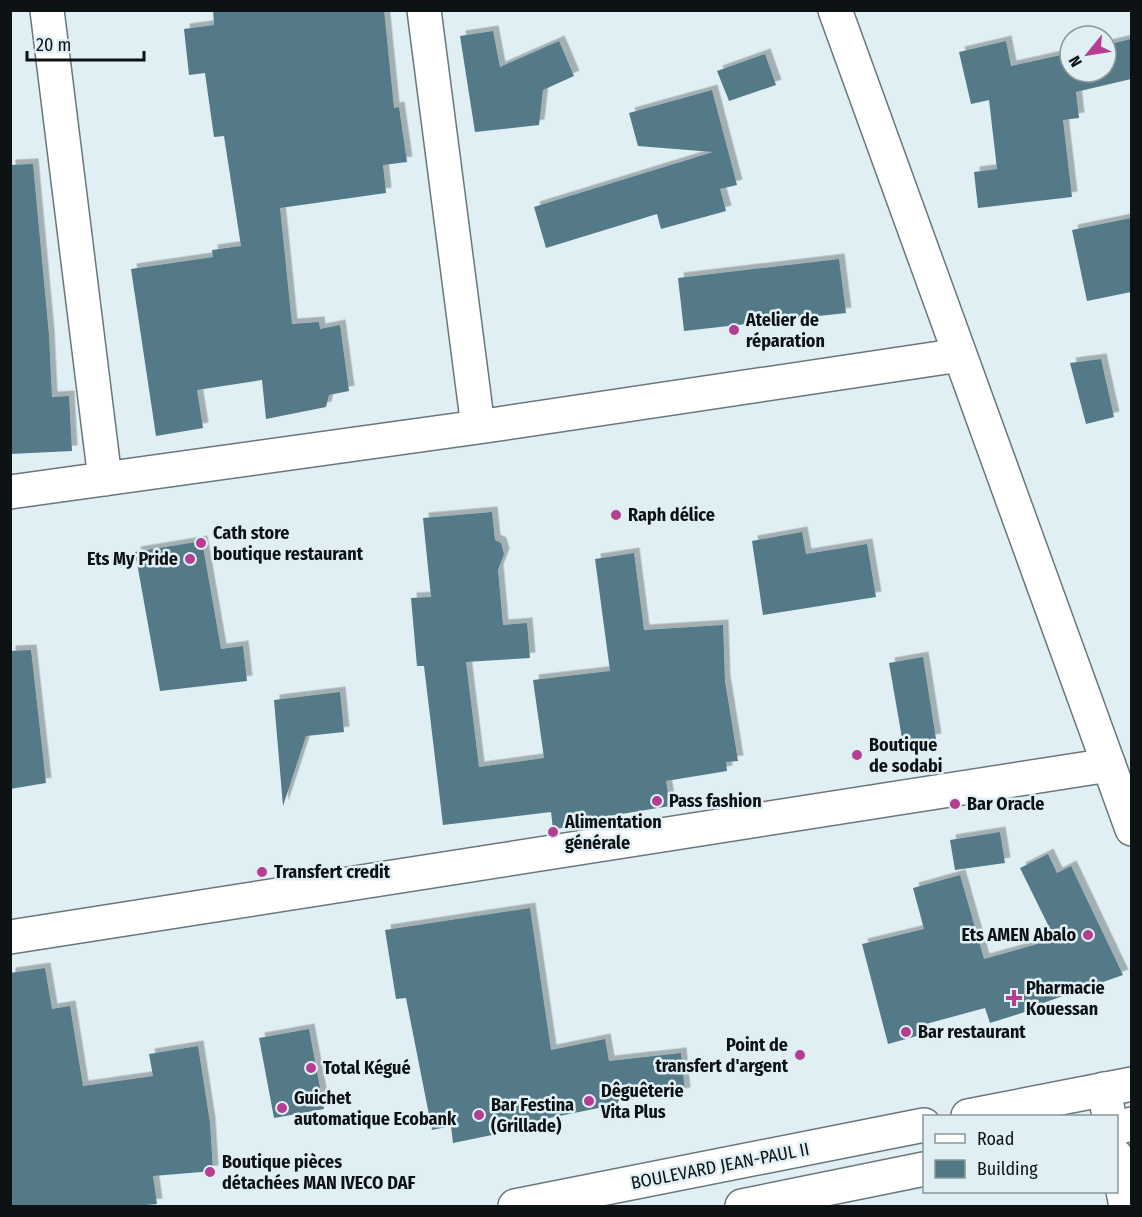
<svg xmlns="http://www.w3.org/2000/svg" width="1142" height="1217" viewBox="0 0 1142 1217" font-family="'Fira Sans Condensed',sans-serif">
	<style>
		.building { fill: #527a86; filter: url(#shadow) }
		.lines { fill: none; stroke-linecap: round; stroke-linejoin: round }
		.minor-casing { stroke: #69777c; stroke-width: 36 }
		.secondary-casing { stroke: #69777c; stroke-width: 36 }
		.minor { stroke: #fff; stroke-width: 33 }
		.secondary { stroke: #fff; stroke-width: 33 }
		.poi-dot { fill: #b53d92; stroke: #dfeff4; stroke-width: 2 }
		.labels { text-anchor: middle; dominant-baseline: central; stroke-width: 5; stroke-linejoin: round; paint-order: stroke }
		.poi-label { font-size: 18px; font-weight: bold; fill: #0d1315; stroke: #dfeff4; text-anchor: start }
		.street-label { font-size: 18px; fill: #0d1315; stroke: #dfeff4 }
	</style>
	<defs>
		<filter id="shadow"><feDropShadow dx="5.5" dy="-5.5" stdDeviation="0" flood-color="#0004"/></filter>
	</defs>
	<rect width="100%" height="100%" fill="#dfeff4"/>
	<path class="building" d="M 213,10 L 384,10 L 394,108 L 399,107 L 407,162 L 383,165 L 386,193 L 280,208 L 292,324 L 319,322 L 320,329 L 340,325 L 349,391 L 329,395 L 326,407 L 266,419 L 262,380 L 197,390 L 203,428 L 156,436 L 131,269 L 213,257 L 212,250 L 241,246 L 224,136 L 214,137 L 205,73 L 189,75 L 184,29 L 214,25 Z
		M 493,31 L 500,67 L 559,41 L 574,76 L 543,90 L 539,125 L 475,132 L 460,36 Z
		M 1131,39 L 1131,79 L 1076,92 L 1079,118 L 1063,120 L 1072,197 L 978,208 L 974,172 L 997,169 L 989,100 L 971,104 L 959,52 L 1006,41 L 1011,66 L 1070,53 L 1070,72 L 1106,72 L 1106,45 Z
		M 765,54 L 776,85 L 729,101 L 717,71 Z
		M 712,90 L 737,185 L 720,189 L 726,211 L 661,229 L 657,214 L 546,248 L 534,207 L 713,152 L 638,146 L 629,113 Z
		M 33,164 L 49,335 L 52,397 L 69,396 L 72,451 L 10,454 L 10,165 Z
		M 1131,218 L 1131,292 L 1087,301 L 1072,230 Z
		M 839,259 L 846,313 L 684,331 L 678,278 Z
		M 1101,359 L 1114,417 L 1086,424 L 1070,363 Z
		M 492,512 L 495,540 L 501,543 L 504,554 L 498,570 L 503,625 L 527,623 L 530,658 L 466,662 L 479,767 L 544,758 L 533,680 L 610,671 L 595,559 L 634,553 L 644,630 L 723,625 L 725,681 L 738,761 L 726,762 L 727,771 L 666,781 L 670,806 L 591,819 L 592,825 L 553,829 L 551,812 L 443,825 L 424,666 L 417,666 L 411,598 L 431,597 L 423,518 Z
		M 802,532 L 806,554 L 867,544 L 876,597 L 763,615 L 752,541 Z
		M 202,541 L 221,649 L 243,646 L 247,681 L 160,691 L 135,552 Z
		M 31,650 L 46,783 L 10,789 L 10,651 Z
		M 923,657 L 936,739 L 903,744 L 889,663 Z
		M 340,692 L 344,732 L 306,736 L 283,806 L 274,700 Z
		M 1000,832 L 1005,863 L 955,870 L 950,840 Z
		M 1048,854 L 1057,873 L 1071,866 L 1123,975 L 1043,1003 L 1044,1006 L 990,1023 L 985,1008 L 922,1025 L 924,1034 L 888,1044 L 862,944 L 924,929 L 913,888 L 960,875 L 984,959 L 1048,941 L 1044,932 L 1050,929 L 1020,868 Z
		M 530,908 L 551,1050 L 605,1039 L 609,1061 L 681,1053 L 685,1093 L 618,1101 L 618,1104 L 496,1129 L 497,1134 L 453,1143 L 451,1126 L 432,1130 L 406,998 L 396,999 L 385,930 Z
		M 45,968 L 52,1009 L 70,1006 L 83,1086 L 153,1076 L 149,1054 L 198,1046 L 210,1123 L 213,1171 L 153,1176 L 157,1204 L 135,1206 L 10,1206 L 10,973 Z
		M 309,1029 L 324,1109 L 274,1118 L 259,1038 Z"/>
	<g class="lines">
		<defs>
			<path id="minor" d="M 47,10 L 105,479
				M 424,10 L 478,427
				M 835,10 L 1132,829
				M 10,492 L 478,427 L 960,355
				M 10,937 L 1109,765
				M 1104,1089 L 1109,1116
				M 1116,1156 L 1126,1206"/>
			<path id="secondary" d="M 968,1116 L 1132,1084
				M 1116,1128 L 1132,1124
				M 515,1206 L 924,1125
				M 742,1206 L 924,1169"/>
		</defs>
		<use href="#minor" class="minor-casing"/>
		<use href="#secondary" class="secondary-casing"/>
		<use href="#minor" class="minor"/>
		<use href="#secondary" class="secondary"/>
	</g>
	<g class="poi-dot">
		<circle cx="734" cy="330" r="6"/>
		<circle cx="616" cy="515" r="6"/>
		<circle cx="201" cy="543" r="6"/>
		<circle cx="190" cy="559" r="6"/>
		<circle cx="857" cy="755" r="6"/>
		<circle cx="657" cy="801" r="6"/>
		<circle cx="955" cy="804" r="6"/>
		<circle cx="553" cy="832" r="6"/>
		<circle cx="262" cy="872" r="6"/>
		<circle cx="1088" cy="935" r="6"/>
		<path d="M1011 989h6v6h6v6h-6v6h-6v-6h-6v-6h6z"/>
		<circle cx="906" cy="1032" r="6"/>
		<circle cx="800" cy="1055" r="6"/>
		<circle cx="311" cy="1068" r="6"/>
		<circle cx="589" cy="1101" r="6"/>
		<circle cx="282" cy="1108" r="6"/>
		<circle cx="479" cy="1115" r="6"/>
		<circle cx="210" cy="1172" r="6"/>
	</g>
	<g class="labels">
		<g class="poi-label">
			<text x="746" y="320">Atelier de<tspan x="746" dy="21">réparation</tspan></text>
			<text x="628" y="515">Raph délice</text>
			<text x="213" y="533">Cath store<tspan x="213" dy="21">boutique restaurant</tspan></text>
			<text x="178" y="559" text-anchor="end">Ets My Pride</text>
			<text x="869" y="745">Boutique<tspan x="869" dy="21">de sodabi</tspan></text>
			<text x="669" y="801">Pass fashion</text>
			<text x="967" y="804">Bar Oracle</text>
			<text x="565" y="822">Alimentation<tspan x="565" dy="21">générale</tspan></text>
			<text x="274" y="872">Transfert credit</text>
			<text x="1076" y="935" text-anchor="end">Ets AMEN Abalo</text>
			<text x="1026" y="988">Pharmacie<tspan x="1026" dy="21">Kouessan</tspan></text>
			<text x="918" y="1032">Bar restaurant</text>
			<text x="788" y="1045" text-anchor="end">Point de<tspan x="788" dy="21">transfert d'argent</tspan></text>
			<text x="323" y="1068">Total Kégué</text>
			<text x="601" y="1091">Dêguêterie<tspan x="601" dy="21">Vita Plus</tspan></text>
			<text x="294" y="1098">Guichet<tspan x="294" dy="21">automatique Ecobank</tspan></text>
			<text x="491" y="1105">Bar Festina<tspan x="491" dy="21">(Grillade)</tspan></text>
			<text x="222" y="1162">Boutique pièces<tspan x="222" dy="21">détachées MAN IVECO DAF</tspan></text>
		</g>
		<g class="street-label">
			<text transform="translate(720 1166) rotate(-11)">BOULEVARD JEAN-PAUL II</text>
		</g>
	</g>
	<rect width="1142" height="1217" fill="none" stroke="#0d1315" stroke-width="24"/>
	<rect x="923" y="1115" width="195" height="78" fill="#dfeff4" stroke="#8b979b" stroke-width="1.5"/>
	<rect x="935" y="1134" width="30" height="9" fill="#ffffff" stroke="#8b979b" stroke-width="1.5"/>
	<text x="977" y="1145" font-size="18" fill="#0d1315">Road</text>
	<rect x="935" y="1160" width="30" height="18" fill="#527a86" stroke="#8b979b" stroke-width="1.5"/>
	<text x="977" y="1175" font-size="18" fill="#0d1315">Building</text>
	<g transform="translate(1088 54) rotate(240)"><circle r="28" fill="#dfeff4" stroke="#8b979b" stroke-width="1.5"/>
	<path d="M0-4.5L10 22L0 15L-10 22Z" fill="#b53d92"/>
	<text y="-9" font-size="16" font-weight="bold" text-anchor="middle" fill="#0d1315">N</text>
	</g>
	<path d="M27 51v9h117v-9" fill="none" stroke="#0d1315" stroke-width="3"/>
	<text x="36" y="51" font-size="18" fill="#0d1315" stroke="#dfeff4" stroke-width="4.5" paint-order="stroke">20 m</text>
</svg>
